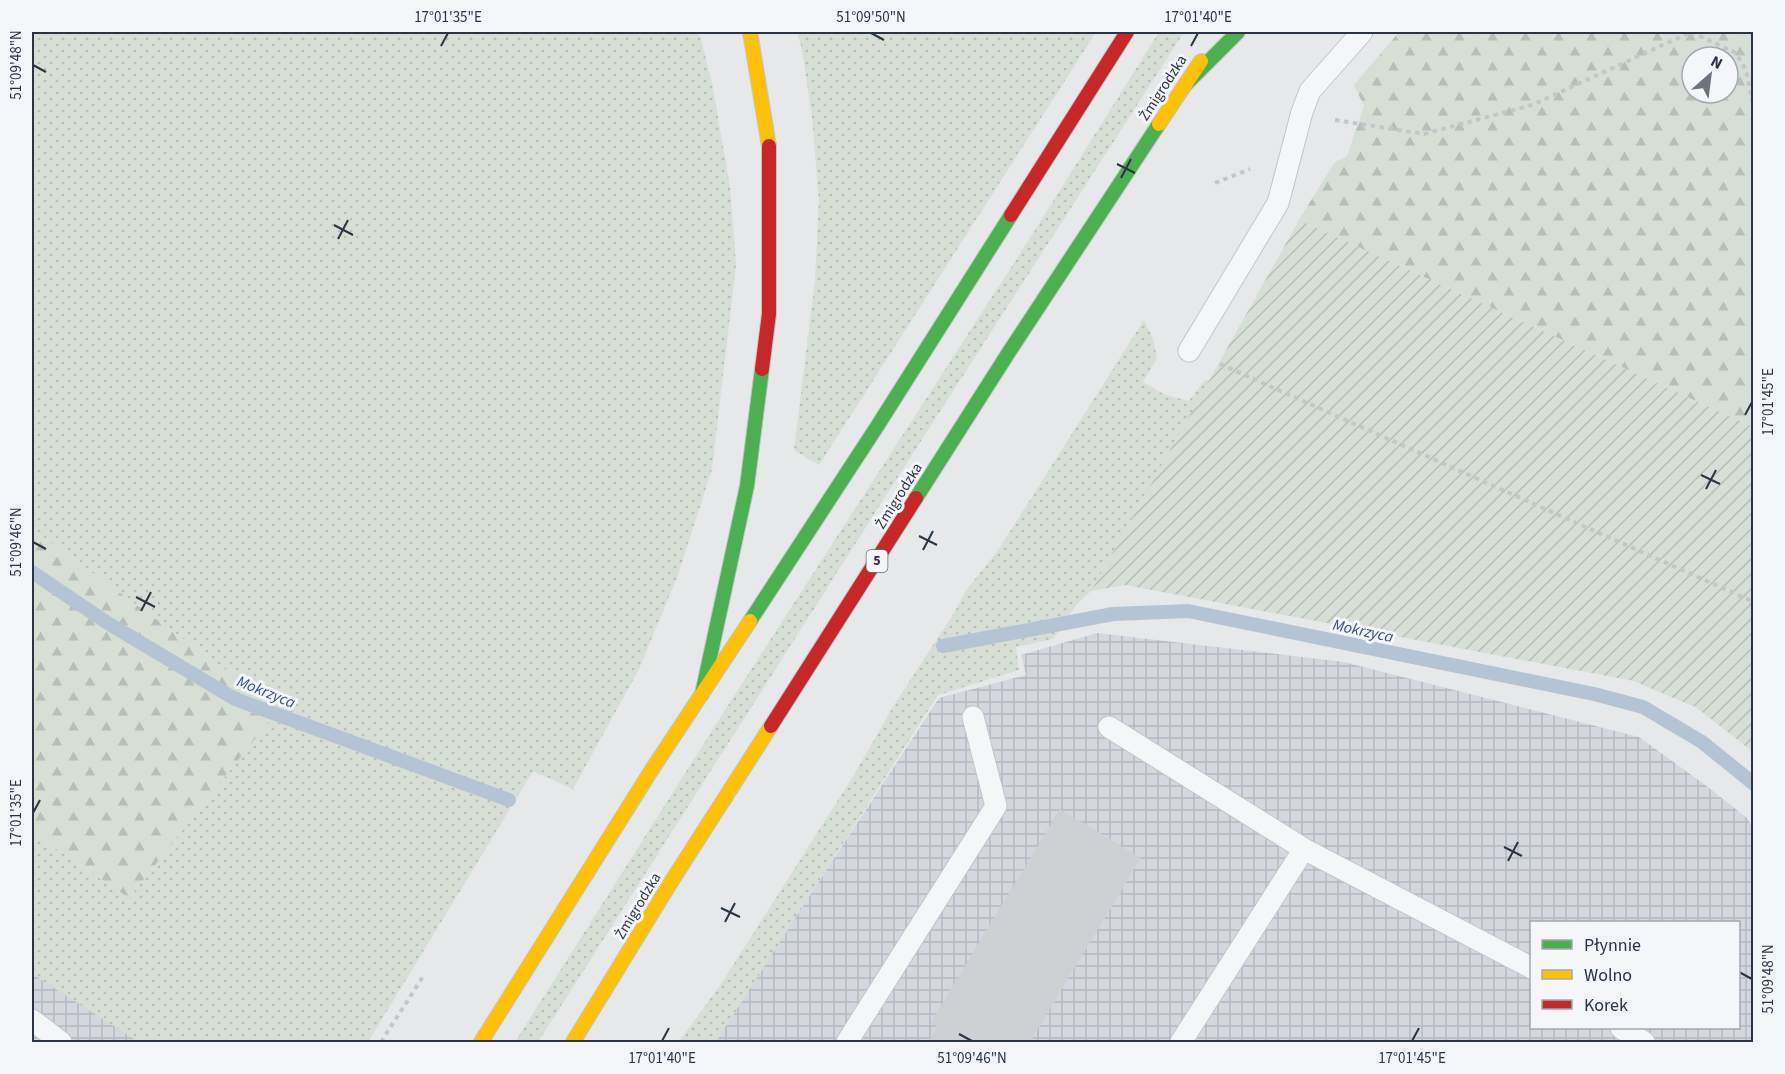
<svg xmlns="http://www.w3.org/2000/svg" width="1785" height="1074" viewBox="0 0 1785 1074" font-family="'Source Sans 3',sans-serif">
	<style>
		.industrial { fill: url(#industrial-grid); fill-rule: evenodd }
		.grass { fill: url(#grass-dots) }
		.forest { fill: url(#forest-firs); fill-rule: evenodd }
		.garden { fill: url(#garden-furrows) }
		.lines { fill: none; stroke-linecap: round; stroke-linejoin: round }
		.stream { stroke: #b4c4d5; stroke-width: 14 }
		.building { fill: #ced0d3 }
		.lane-casing { stroke: #c4c6c8; stroke-width: 23 }
		.fast-casing { stroke: #c2c5c8; stroke-width: 16 }
		.slow-casing { stroke: #c2c5c8; stroke-width: 16 }
		.jam-casing { stroke: #c2c5c8; stroke-width: 16 }
		.path { stroke: #c5c6ca; stroke-width: 4; stroke-dasharray: 4.5 4.5; stroke-linecap: butt }
		.lane { stroke: #f5f6f7; stroke-width: 21 }
		.fast { stroke: #4caf50; stroke-width: 14 }
		.slow { stroke: #ffc107; stroke-width: 14 }
		.jam { stroke: #c62828; stroke-width: 14 }
		.ticks { fill: none; stroke: #2b3445; stroke-width: 2 }
		.labels { text-anchor: middle; dominant-baseline: central; stroke-width: 6; stroke-linejoin: round; paint-order: stroke }
		.shield { fill: #f4f6f9; stroke: #676e7b; stroke-width: 1.5 }
		.shield-label { font-size: 14px; font-weight: bold; fill: #2b3445 }
		.street-label { font-size: 15px; fill: #2b3445; stroke: #f4f6f9 }
		.water-label { font-size: 16px; font-style: italic; fill: #34527a; stroke: #f4f6f9 }
		.neatline { fill: none; stroke: #2b3445; stroke-width: 2 }
		.ticks-label { font-size: 15px; text-anchor: middle; fill: #2b3445 }
	</style>
	<defs>
		<pattern id="industrial-grid" width="8" height="8" patternUnits="userSpaceOnUse" patternTransform="scale(1.5)"><rect width="8" height="8" fill="#d4d7dd"/><path d="M0 4h8M4 0v8" fill="none" stroke="#b6b9bf"/></pattern>
		<pattern id="grass-dots" width="8" height="8" patternUnits="userSpaceOnUse" patternTransform="scale(1.5)"><rect width="8" height="8" fill="#d6ded6"/><path d="M2 2h.1M6 6h.1" fill="none" stroke="#b8bfb9" stroke-width="1.8" stroke-linecap="round"/></pattern>
		<pattern id="forest-firs" width="22" height="20" patternUnits="userSpaceOnUse" patternTransform="scale(1.5)"><rect width="22" height="20" fill="#d6ded6"/><path d="M5 1l3.5 6h-7zM16 11l3.5 6h-7z" fill="#b8bfb9"/></pattern>
		<pattern id="garden-furrows" width="10" height="10" patternUnits="userSpaceOnUse" patternTransform="scale(1.5)"><rect width="10" height="10" fill="#d6ded6"/><path d="M-1 1l2-2M0 10L10 0M9 11l2-2" fill="none" stroke="#b8bfb9"/></pattern>
	</defs>
	<rect width="100%" height="100%" fill="#e6e8ea"/>
	<path class="industrial" d="M 1097,633 L 1344,662 L 1639,737 L 1708,787 L 1747,818 L 1753,828 L 1753,1042 L 714,1042 L 939,698 L 1026,675 L 1021,655 ZM 1532,922 L 1738,922 L 1738,1028 L 1532,1028 Z
		M 32,890 L 180,1042 L 32,1042 Z"/>
	<path class="grass" d="M 32,32 L 699,32 L 712,83 L 730,187 L 736,265 L 712,469 L 678,575 L 639,669 L 573,789 L 533,771 L 368,1042 L 139,1042 L 32,974 L 32,832 L 129,898 L 291,692 L 255,691 L 32,529 Z
		M 797,32 L 1096,32 L 819,465 L 794,450 L 815,280 L 819,201 L 812,117 L 802,49 Z
		M 1159,32 L 1184,32 L 901,472 L 538,1042 L 515,1042 L 734,696 L 1032,235 Z
		M 1144,320 L 1153,339 L 1157,358 L 1143,382 L 1165,395 L 1189,401 L 1205,380 L 1209,381 L 1091,591 L 1077,604 L 1053,639 L 1016,647 L 1019,670 L 938,695 L 716,1042 L 679,1042 L 723,981 L 854,775 L 894,705 L 954,613 L 967,589 L 997,552 Z"/>
	<path class="forest" d="M 1399,32 L 1753,32 L 1753,427 L 1299,220 L 1334,163 L 1347,156 L 1364,106 L 1354,85 ZM 1692,57 L 1728,57 L 1728,93 L 1692,93 Z
		M 32,529 L 255,691 L 292,692 L 129,898 L 32,832 Z"/>
	<path class="garden" d="M 1299,220 L 1753,427 L 1753,752 L 1697,708 L 1634,681 L 1125,585 L 1091,591 Z"/>
	<g class="lines">
		<path class="stream" d="M 32,572 L 106,622 L 235,699 L 509,800
			M 943,646 L 1113,614 L 1188,611 L 1594,694 L 1643,707 L 1702,742 L 1754,784"/>
	</g>
	<path class="building" d="M 1060,809 L 1141,858 L 1030,1042 L 928,1042 L 937,1027 L 931,1022 Z"/>
	<g class="lines">
		<defs>
			<path id="lane" d="M 1189,351 L 1278,203 L 1302,112 L 1310,91 L 1362,32
				M 1109,727 L 1304,849 L 1532,968
				M 32,1020 L 61,1042
				M 1621,1028 L 1644,1042
				M 847,1042 L 996,806 L 973,717
				M 1181,1042 L 1304,849"/>
			<path id="fast" d="M 1186,84 L 1238,32
				M 916,498 L 1009,352 L 1159,124
				M 750,621 L 878,425 L 1011,215
				M 702,694 L 747,486 L 762,369"/>
			<path id="slow" d="M 750,32 L 769,146
				M 1159,124 L 1201,61
				M 481,1042 L 651,771 L 750,621
				M 573,1042 L 673,879 L 771,726"/>
			<path id="jam" d="M 1011,215 L 1127,32
				M 762,369 L 769,314 L 769,146
				M 771,726 L 916,498"/>
		</defs>
		<use href="#lane" class="lane-casing"/>
		<use href="#fast" class="fast-casing"/>
		<use href="#slow" class="slow-casing"/>
		<use href="#jam" class="jam-casing"/>
		<path class="path" d="M 1691,32 L 1736,53 L 1746,70 L 1754,109
			M 1335,120 L 1424,134 L 1532,105 L 1691,32
			M 1215,183 L 1250,169
			M 1220,364 L 1754,602
			M 381,1042 L 424,975"/>
		<use href="#lane" class="lane"/>
		<use href="#fast" class="fast"/>
		<use href="#slow" class="slow"/>
		<use href="#jam" class="jam"/>
	</g>
	<path class="ticks" d="M 871,33 L 884,40M 441,46 L 448,33M 1191,46 L 1198,33M 33,65 L 46,72M 1117,164 L 1135,173M 1121,178 L 1131,159M 334,225 L 353,235M 338,239 L 348,220M 1745,415 L 1752,402M 1701,475 L 1720,484M 1706,489 L 1716,470M 919,536 L 937,545M 33,542 L 46,549M 923,550 L 933,531M 136,597 L 155,607M 141,611 L 151,592M 33,813 L 40,800M 1504,847 L 1522,856M 1508,861 L 1518,842M 721,908 L 740,917M 725,922 L 735,903M 1739,972 L 1752,979M 959,1034 L 972,1041M 662,1041 L 669,1028M 1412,1041 L 1419,1028"/>
	<g class="labels">
		<rect class="shield" x="866.5" y="550" width="21" height="22" rx="4.5"/>
		<g class="shield-label">
			<text x="877" y="561">5</text>
		</g>
		<g class="street-label">
			<text transform="translate(1163 88) rotate(-57)">Żmigrodzka</text>
			<text transform="translate(899 496) rotate(-58)">Żmigrodzka</text>
			<text transform="translate(638 906) rotate(-59)">Żmigrodzka</text>
		</g>
		<g class="water-label">
			<text transform="translate(1363 631) rotate(12)">Mokrzyca</text>
			<text transform="translate(266 692) rotate(22)">Mokrzyca</text>
		</g>
	</g>
	<rect width="1785" height="1074" fill="none" stroke="#f4f6f9" stroke-width="66"/>
	<rect x="1530" y="921" width="210" height="108" fill="#f4f6f9" stroke="#a4a8b1" stroke-width="1.5"/>
	<rect x="1542" y="940" width="30" height="9" fill="#4caf50" stroke="#a4a8b1" stroke-width="1.5"/>
	<text x="1584" y="951" font-size="18" fill="#2b3445">Płynnie</text>
	<rect x="1542" y="970" width="30" height="9" fill="#ffc107" stroke="#a4a8b1" stroke-width="1.5"/>
	<text x="1584" y="981" font-size="18" fill="#2b3445">Wolno</text>
	<rect x="1542" y="1000" width="30" height="9" fill="#c62828" stroke="#a4a8b1" stroke-width="1.5"/>
	<text x="1584" y="1011" font-size="18" fill="#2b3445">Korek</text>
	<g transform="translate(1710 75) rotate(28)"><circle r="28" fill="#f4f6f9" stroke="#a4a8b1" stroke-width="1.5"/>
	<path d="M0-4.5L10 22L0 15L-10 22Z" fill="#6c737f"/>
	<text y="-9" font-size="16" font-weight="bold" text-anchor="middle" fill="#2b3445">N</text>
	</g>
	<rect x="33" y="33" width="1719" height="1008" class="neatline"/>
	<g class="ticks-label">
		<text x="448" y="22">17°01'35"E</text>
		<text x="871" y="22">51°09'50"N</text>
		<text x="1198" y="22">17°01'40"E</text>
		<text transform="translate(16 65) rotate(-90)" y="5">51°09'48"N</text>
		<text transform="translate(1768 402) rotate(-90)" y="5">17°01'45"E</text>
		<text transform="translate(16 542) rotate(-90)" y="5">51°09'46"N</text>
		<text transform="translate(16 813) rotate(-90)" y="5">17°01'35"E</text>
		<text transform="translate(1768 979) rotate(-90)" y="5">51°09'48"N</text>
		<text x="662" y="1063">17°01'40"E</text>
		<text x="972" y="1063">51°09'46"N</text>
		<text x="1412" y="1063">17°01'45"E</text>
	</g>
</svg>
